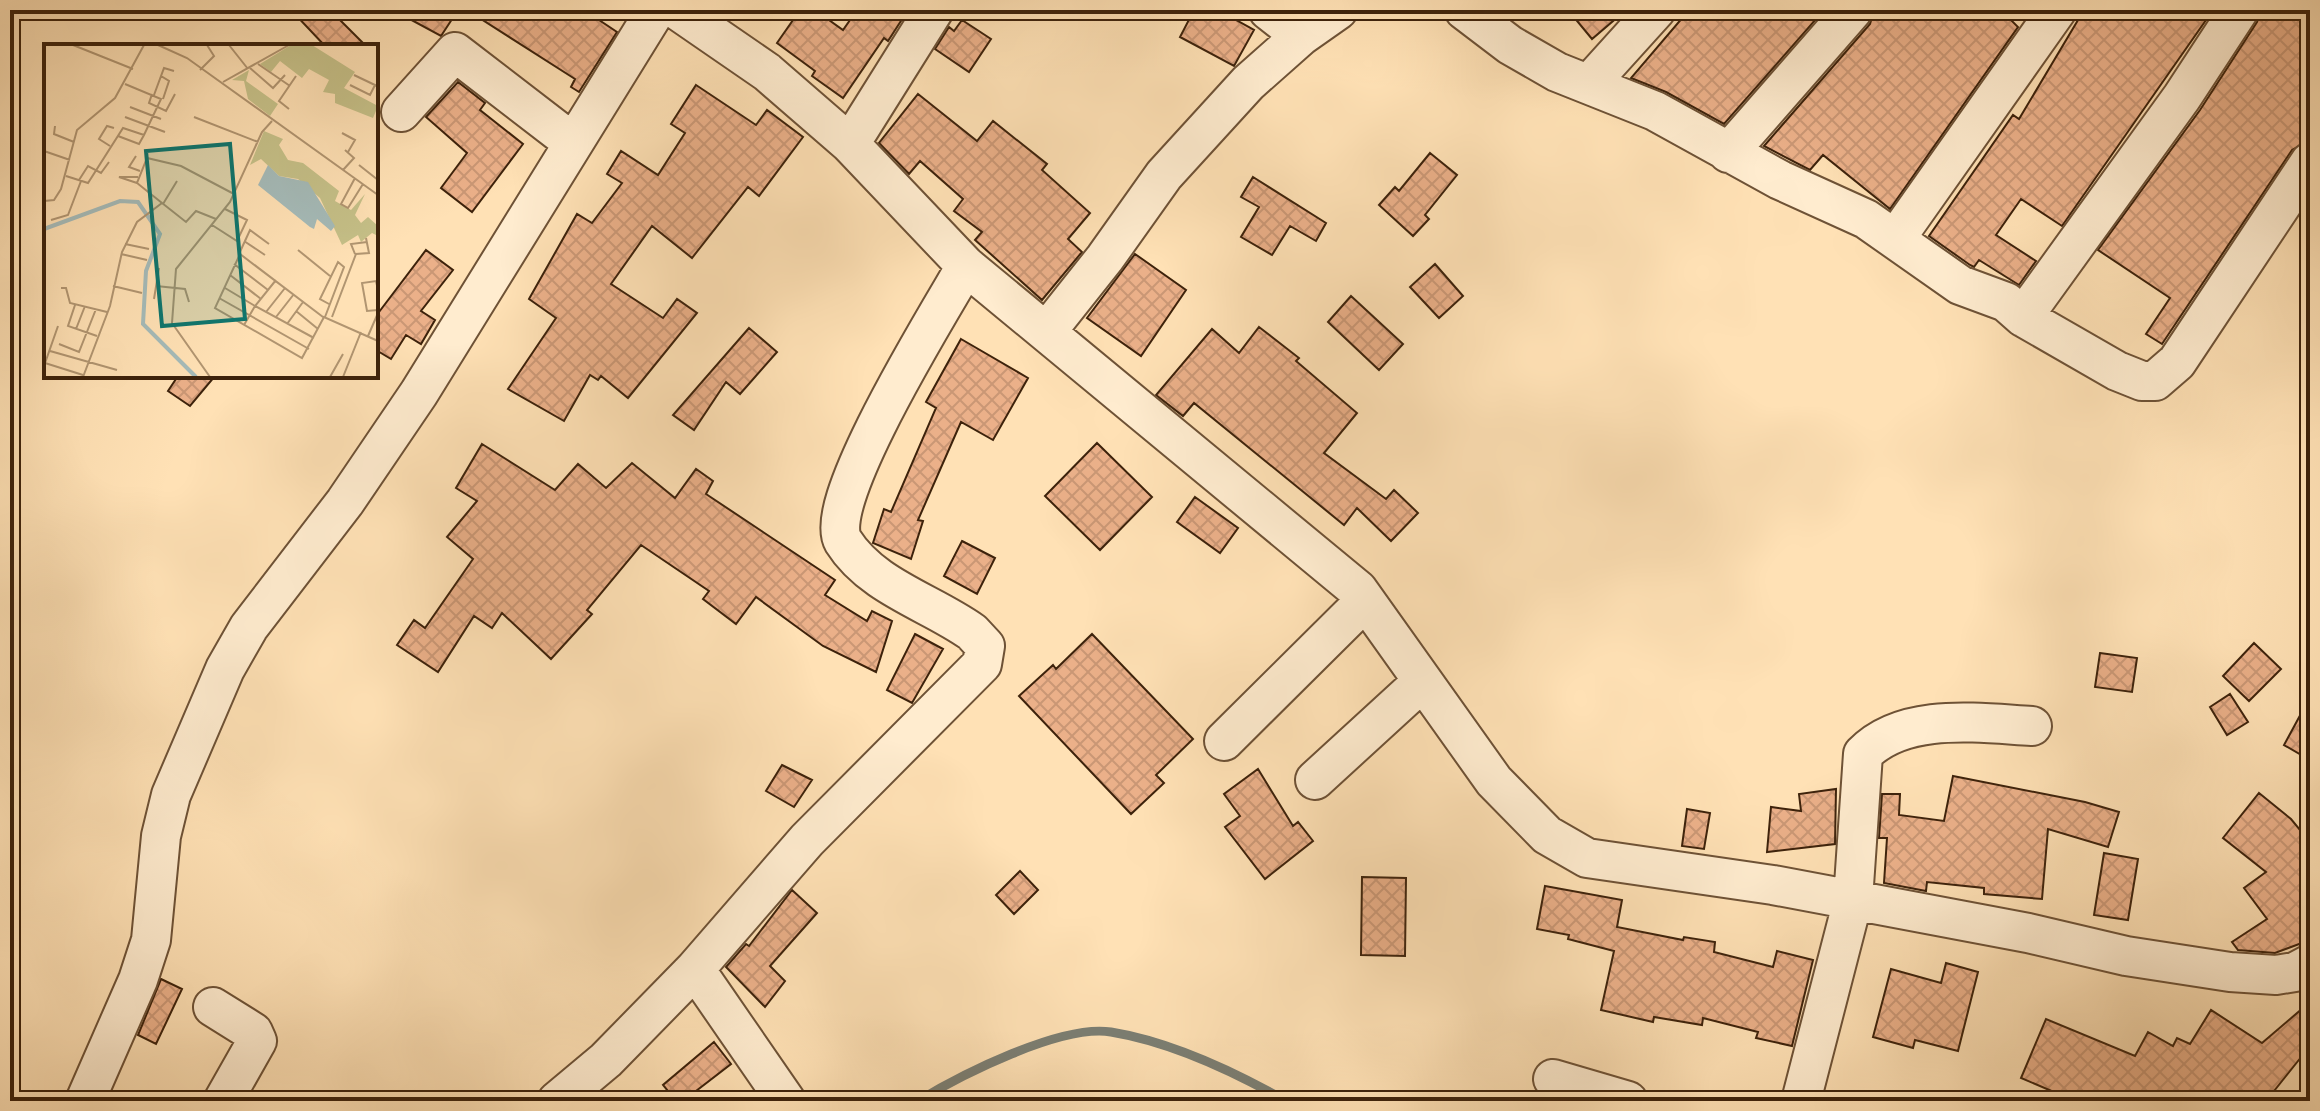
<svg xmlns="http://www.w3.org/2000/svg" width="2320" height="1111" viewBox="0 0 2320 1111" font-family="Vollkorn,serif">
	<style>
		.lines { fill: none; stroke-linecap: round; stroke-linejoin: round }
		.stream { stroke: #7b7e73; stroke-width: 9 }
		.building { fill: url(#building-cross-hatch); stroke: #3d220b; stroke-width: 2 }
		.minor-casing { stroke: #6e5236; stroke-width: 42 }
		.minor { stroke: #ffeccf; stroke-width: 38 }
		.inset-river { fill: none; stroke: #a5bbb9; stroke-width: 4 }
		.inset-road { fill: none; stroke: #b19571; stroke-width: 2 }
		.view { fill: #0f766e; fill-opacity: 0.15; stroke: #0f766e; stroke-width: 4 }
		.inset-edge { fill: none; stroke: #3d220b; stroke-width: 4 }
	</style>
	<defs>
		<pattern id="building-cross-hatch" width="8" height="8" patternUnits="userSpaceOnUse" patternTransform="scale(2)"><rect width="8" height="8" fill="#ebb089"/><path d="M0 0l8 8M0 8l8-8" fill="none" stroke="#ca9775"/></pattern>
	</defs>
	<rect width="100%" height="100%" fill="#ffe1b5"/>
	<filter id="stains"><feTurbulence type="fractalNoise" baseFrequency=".0025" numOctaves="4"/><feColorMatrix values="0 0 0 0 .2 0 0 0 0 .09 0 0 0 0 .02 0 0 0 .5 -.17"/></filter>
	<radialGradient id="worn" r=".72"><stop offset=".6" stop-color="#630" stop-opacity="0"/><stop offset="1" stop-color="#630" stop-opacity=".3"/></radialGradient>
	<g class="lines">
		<path class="stream" d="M 918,1101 C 961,1075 1061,1024 1111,1032 C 1172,1042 1233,1071 1286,1101"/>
	</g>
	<path class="building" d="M 291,10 L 330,10 L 366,46 L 325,46 Z
		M 393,10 L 458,10 L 441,36 Z
		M 467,10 L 584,10 L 617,32 L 579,92 L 571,87 L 575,79 Z
		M 800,10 L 815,10 L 843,30 L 857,10 L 908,10 L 888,41 L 884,38 L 843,98 L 812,76 L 815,71 L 777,43 Z
		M 1194,10 L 1218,10 L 1254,30 L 1234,66 L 1180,37 Z
		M 1568,10 L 1626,10 L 1592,39 Z
		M 1689,10 L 1824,10 L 1724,124 L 1666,92 L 1631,78 Z
		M 1874,10 L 2001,10 L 2018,27 L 1890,209 L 1823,155 L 1810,170 L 1764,146 L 1870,24 Z
		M 2084,10 L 2213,10 L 2062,226 L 2021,199 L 1996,235 L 2036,261 L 2019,285 L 1979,260 L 1974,267 L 1970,265 L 1929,236 L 2013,115 L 2019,119 Z
		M 2261,10 L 2310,10 L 2310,140 L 2292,150 L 2162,344 L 2146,334 L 2170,298 L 2098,250 L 2200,110 L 2257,22 Z
		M 962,20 L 991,39 L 969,72 L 935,49 L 949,27 L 954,31 Z
		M 458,82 L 485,103 L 480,110 L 523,144 L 472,212 L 441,188 L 467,153 L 426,117 Z
		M 696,85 L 756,125 L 767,110 L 803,137 L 759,196 L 748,187 L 692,258 L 652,226 L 611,284 L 663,318 L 677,299 L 697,313 L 628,398 L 601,376 L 598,380 L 590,375 L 564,421 L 508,389 L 556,318 L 529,299 L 577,214 L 592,223 L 622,183 L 607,174 L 621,151 L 658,175 L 685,133 L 671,124 Z
		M 918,94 L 977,141 L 993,121 L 1047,164 L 1042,170 L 1090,213 L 1068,239 L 1082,252 L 1042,300 L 975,240 L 982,232 L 954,211 L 963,199 L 920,161 L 909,174 L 879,143 Z
		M 1430,153 L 1457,175 L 1425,215 L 1429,219 L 1413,236 L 1379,205 L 1395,187 L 1399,191 Z
		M 1253,177 L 1326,223 L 1316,241 L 1290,226 L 1272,255 L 1241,237 L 1259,207 L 1241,197 Z
		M 426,250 L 453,270 L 421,311 L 435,320 L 421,344 L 406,335 L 391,359 L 376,350 L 376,316 Z
		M 1135,254 L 1186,290 L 1141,356 L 1087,318 Z
		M 1435,264 L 1463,296 L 1439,318 L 1410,287 Z
		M 1351,296 L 1403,344 L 1379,370 L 1328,322 Z
		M 1259,327 L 1299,358 L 1296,361 L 1357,413 L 1324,453 L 1386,499 L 1394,490 L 1418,513 L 1391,541 L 1357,508 L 1344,525 L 1194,403 L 1183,416 L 1156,395 L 1212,329 L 1239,353 Z
		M 749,328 L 777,352 L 740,394 L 726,382 L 694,430 L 673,415 Z
		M 961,339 L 1028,378 L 993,440 L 961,422 L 918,520 L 923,521 L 911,559 L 873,543 L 884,509 L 891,512 L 936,408 L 926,402 Z
		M 178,376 L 215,376 L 190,406 L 168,391 Z
		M 1097,443 L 1152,497 L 1100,550 L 1045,496 Z
		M 482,444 L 555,490 L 578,464 L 606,488 L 632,463 L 675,498 L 696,469 L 713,481 L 706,494 L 835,580 L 825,595 L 867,621 L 872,611 L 892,621 L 876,672 L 823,646 L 756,597 L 736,624 L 703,599 L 709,591 L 641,545 L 587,610 L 592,614 L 551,659 L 502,613 L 492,628 L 474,616 L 438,672 L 397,645 L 414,620 L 425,628 L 473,559 L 447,537 L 477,501 L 456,488 Z
		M 1195,497 L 1238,528 L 1220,553 L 1177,522 Z
		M 962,541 L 995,558 L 977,594 L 944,576 Z
		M 915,634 L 943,649 L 912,703 L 887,690 Z
		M 1092,634 L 1193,739 L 1156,775 L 1164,783 L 1131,814 L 1019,696 L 1053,665 L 1056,669 Z
		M 2254,643 L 2281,669 L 2249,701 L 2223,676 Z
		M 2100,653 L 2137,658 L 2132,692 L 2095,687 Z
		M 2230,694 L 2248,722 L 2227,735 L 2210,707 Z
		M 2310,697 L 2310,760 L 2284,745 Z
		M 782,765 L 812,780 L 794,807 L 766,791 Z
		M 1258,769 L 1293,826 L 1298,822 L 1313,841 L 1265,879 L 1225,827 L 1240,816 L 1224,794 Z
		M 1953,776 L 2085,802 L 2119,812 L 2108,847 L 2048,829 L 2042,899 L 1984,894 L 1984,888 L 1927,882 L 1926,891 L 1884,883 L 1887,838 L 1879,838 L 1882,794 L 1900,794 L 1899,815 L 1944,821 Z
		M 1836,789 L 1835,844 L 1767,852 L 1771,807 L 1801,811 L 1799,794 Z
		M 2259,793 L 2291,819 L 2310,842 L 2310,940 L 2275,953 L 2238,950 L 2232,942 L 2267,919 L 2244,888 L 2266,872 L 2223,838 Z
		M 1687,809 L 1710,813 L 1704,849 L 1682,846 Z
		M 2104,853 L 2138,859 L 2128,920 L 2094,915 Z
		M 1020,871 L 1038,890 L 1014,914 L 996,895 Z
		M 1362,877 L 1406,878 L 1405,956 L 1361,955 Z
		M 1545,886 L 1622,900 L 1617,927 L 1683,940 L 1684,937 L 1715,942 L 1714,952 L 1773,967 L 1777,951 L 1813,960 L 1792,1046 L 1756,1038 L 1758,1032 L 1703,1018 L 1702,1025 L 1654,1017 L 1653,1022 L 1601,1010 L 1614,951 L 1568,939 L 1569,935 L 1537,929 Z
		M 792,890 L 817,913 L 770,966 L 785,981 L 765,1007 L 726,967 L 746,944 L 749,946 Z
		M 1946,963 L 1978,972 L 1958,1051 L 1915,1040 L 1913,1048 L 1873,1037 L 1891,969 L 1941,983 Z
		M 161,979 L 182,989 L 156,1044 L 138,1035 Z
		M 2310,1002 L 2310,1046 L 2266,1101 L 2075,1101 L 2021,1078 L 2046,1019 L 2135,1056 L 2148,1032 L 2173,1046 L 2177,1038 L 2190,1044 L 2211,1010 L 2262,1043 Z
		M 714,1042 L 731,1064 L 683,1101 L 676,1101 L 663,1085 Z"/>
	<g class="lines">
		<defs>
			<path id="minor" d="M 677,10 L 767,72 L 850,144 L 966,266 L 1358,590 L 1494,781 L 1547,835 L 1587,858 L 1773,885 L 2028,933 L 2126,956 L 2230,972 L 2276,975 L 2295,972 L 2310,964
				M 1464,10 L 1510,45 L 1557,72 L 1655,111 L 1780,180 L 1866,219 L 1960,285 L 2006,302 L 2023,317 L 2117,371 L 2142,381 L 2155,381 L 2177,362 L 2310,162
				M 1301,36 L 1338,10
				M 1590,83 L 1656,10
				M 401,112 L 455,52 L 572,142
				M 850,144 L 934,10
				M 1728,153 L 1853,10
				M 1896,238 L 2057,10
				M 2023,317 L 2182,97 L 2239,10
				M 1047,331 L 1105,258 L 1164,175 L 1248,83 L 1301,36 L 1268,10
				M 1224,741 L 1365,601
				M 1315,780 L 1422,682
				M 213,1007 L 253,1032 L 257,1041 L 223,1101
				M 1553,1079 L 1628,1101
				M 85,1101 L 138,980 L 151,940 L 161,836 L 171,795 L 225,669 L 249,627 L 345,502 L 419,393 L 656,10
				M 557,1101 L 606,1060 L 695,969
				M 786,1101 L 695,969 L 807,840 L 982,664 L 985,646 L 972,632 C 930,602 872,587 843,541 C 820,503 942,308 966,266
				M 1801,1101 L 1853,900 L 1863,754 C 1904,712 1978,723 2032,726"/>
		</defs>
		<use href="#minor" class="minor-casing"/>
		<use href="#minor" class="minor"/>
	</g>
	<g transform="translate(44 44)">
		<rect width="334" height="334" fill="#ffe1b5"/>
		<path d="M 247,1 L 268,1 L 311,28 L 300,44 L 334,62 L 329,74 L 291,59 L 291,50 L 279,48 L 285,36 L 265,25 L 258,34 L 236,17 L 227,28 L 216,20 ZM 205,26 L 202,37 L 234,60 L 226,72 L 204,55 L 200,37 L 188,36 ZM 220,87 L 239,95 L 235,101 L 244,116 L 259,119 L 295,147 L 291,157 L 307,166 L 321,150 L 311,171 L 317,179 L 324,173 L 334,182 L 334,192 L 328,189 L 317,198 L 314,191 L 298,201 L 276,154 L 254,135 L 235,132 L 217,115 L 206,121 Z" fill="#c6c189"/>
		<path d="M 224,121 L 235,132 L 264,138 L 291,182 L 287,187 L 273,175 L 270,185 L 266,183 L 214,141 Z" fill="#a5bbb9"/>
		<path class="inset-river" d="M 0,185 L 76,157 L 94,158 L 116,190 L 102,227 L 99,280 L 152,333"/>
		<path class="inset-road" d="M 29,1 L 89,25M 114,1 L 143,14 L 334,151M 185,1 L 204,25M 214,20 L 246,42M 206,24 L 229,44 L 241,31M 156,26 L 170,12 L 163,1M 310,31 L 333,42M 117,32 L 125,37 L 119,55M 179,38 L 245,1M 306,41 L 326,51 L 331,41M 108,50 L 105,59 L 122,67 L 131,50M 110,51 L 120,24 L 130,27M 86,63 L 117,75M 245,65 L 235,57 L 252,32M 81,73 L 121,88M 150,73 L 214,98M 11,82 L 10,90 L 30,98M 298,89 L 311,96 L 304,108M 74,92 L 95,100 L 100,91M 66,102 L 55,95 L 63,82 L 70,84M 0,107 L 26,116M 92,112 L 85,123 L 96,127M 315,121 L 334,136M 299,126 L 310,114 L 301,106M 22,132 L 44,139 L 79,84 L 100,91 L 117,55 L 81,40M 311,134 L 297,160 L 304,164 L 319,140M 35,136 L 44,122 L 57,129 L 65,118M 93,139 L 75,133 L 94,133M 0,157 L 10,156 L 17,145 L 33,86 L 71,54 L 100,1M 118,159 L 93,139 L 103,114 L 137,122 L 190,150M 119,160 L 133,137M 7,176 L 24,171 L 37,137M 168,181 L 193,197 L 203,176 L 181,165M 200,197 L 221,211M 81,200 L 105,205M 254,206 L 286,232M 77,210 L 103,216M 195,210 L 206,186 L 225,200M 311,210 L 307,200 L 323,198M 190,220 L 224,246M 186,231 L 217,255M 232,236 L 211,262 L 270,294M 69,242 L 98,249M 112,242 L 141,245 L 145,258M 17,244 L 22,244 L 26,259 L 63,268M 181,244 L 211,262 L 200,281M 334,246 L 332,237 L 318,239 L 323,267 L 334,266M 175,254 L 265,305M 110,255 L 115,224M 31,261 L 24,282 L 53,292M 252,267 L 274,285M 222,268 L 241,244M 232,273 L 250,250M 279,273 L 196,210 L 171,264 L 258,314 L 280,273 L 334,297M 281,273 L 300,223 L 294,218 L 276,255 L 285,260M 288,273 L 312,210 L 325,209 L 322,194M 243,280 L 259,258M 32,285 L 41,262M 324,292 L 334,269M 15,300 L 35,308 L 52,265M 6,307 L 73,326M 1,319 L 39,331M 0,322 L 14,282M 39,333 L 66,262 L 78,208 L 93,178 L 118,159 L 142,178 L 152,167 L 172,175M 166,333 L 128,279 L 132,225 L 186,158 L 218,88 L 228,77M 286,333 L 299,310M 299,333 L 317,288"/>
		<path class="view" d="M 186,100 L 201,275 L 118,282 L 102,107 Z"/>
		<rect width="334" height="334" class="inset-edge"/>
	</g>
	<rect width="2320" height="1111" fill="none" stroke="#ffe1b5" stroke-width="40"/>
	<rect x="12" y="12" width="2296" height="1087" fill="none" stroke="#3d220b" stroke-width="4"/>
	<rect x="20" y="20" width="2280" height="1071" fill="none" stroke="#3d220b" stroke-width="2"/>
	<rect width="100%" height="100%" filter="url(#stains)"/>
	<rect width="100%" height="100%" fill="url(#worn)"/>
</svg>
